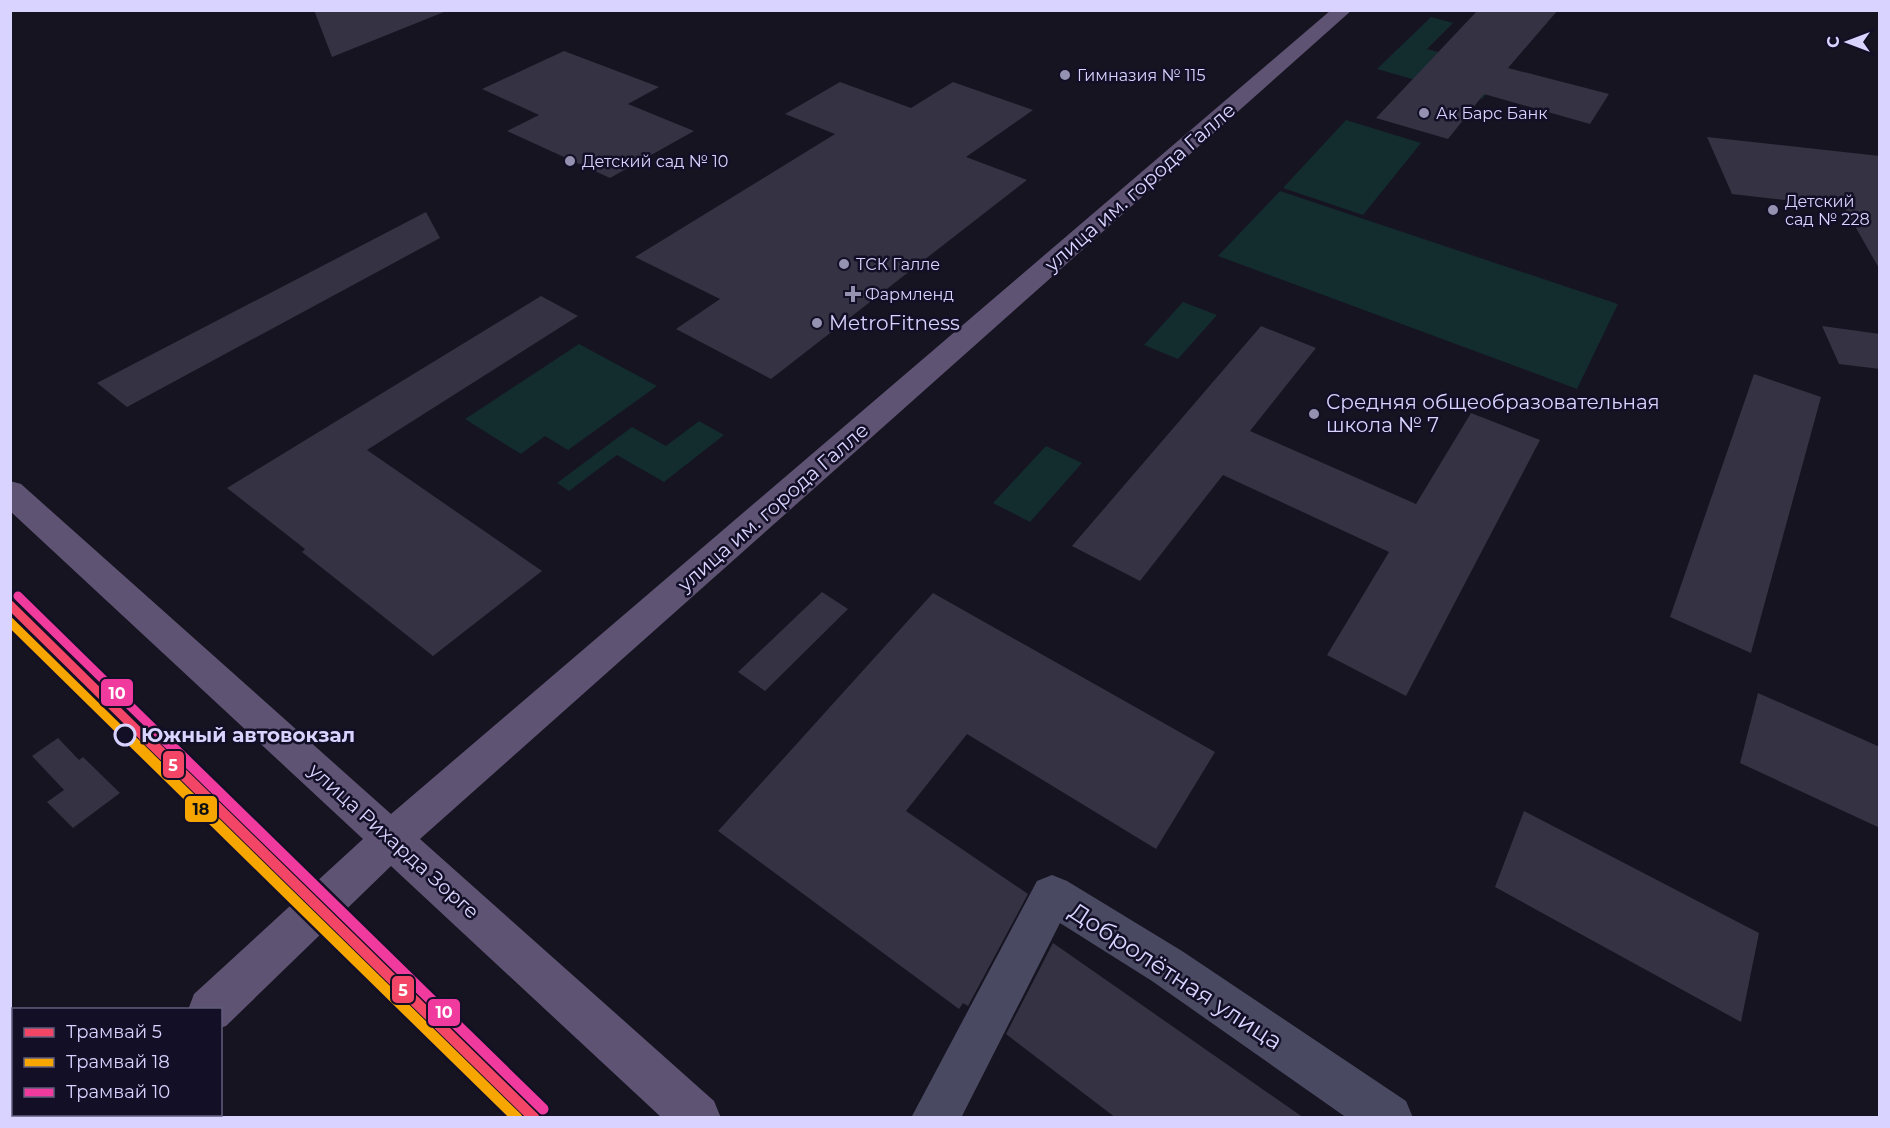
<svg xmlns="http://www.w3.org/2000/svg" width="1890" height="1128" viewBox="0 0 1890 1128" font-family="Montserrat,sans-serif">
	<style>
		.green { fill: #132c2d }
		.building { fill: #343243 }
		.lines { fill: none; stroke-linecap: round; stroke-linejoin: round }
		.minor { fill: #4a4962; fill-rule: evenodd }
		.major { fill: #5e5373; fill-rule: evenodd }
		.tram-1-far1-casing { stroke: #130f26; stroke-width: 14 }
		.tram-1-casing { stroke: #130f26; stroke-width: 16 }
		.tram-2-far1-casing { stroke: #130f26; stroke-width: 14 }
		.tram-2-casing { stroke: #130f26; stroke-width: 16 }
		.tram-3-far1-casing { stroke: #130f26; stroke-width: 14 }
		.tram-3-casing { stroke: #130f26; stroke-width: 16 }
		.tram-1-far1 { stroke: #f34667; stroke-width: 9 }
		.tram-1 { stroke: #f34667; stroke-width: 11 }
		.tram-2-far1 { stroke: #f7a600; stroke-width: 9 }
		.tram-2 { stroke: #f7a600; stroke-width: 11 }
		.tram-3-far1 { stroke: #f13a9d; stroke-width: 9 }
		.tram-3 { stroke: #f13a9d; stroke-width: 11 }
		.poi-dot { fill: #9591b1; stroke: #130f26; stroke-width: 2 }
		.stop-dot { fill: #130f26; stroke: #d9d4ff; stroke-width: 3 }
		.labels { text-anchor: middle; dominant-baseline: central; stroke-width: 5; stroke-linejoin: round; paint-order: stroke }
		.far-poi-label { font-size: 16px; fill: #d9d4ff; stroke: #130f26; text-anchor: start }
		.street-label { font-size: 20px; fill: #d9d4ff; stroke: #130f26 }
		.poi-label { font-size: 20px; fill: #d9d4ff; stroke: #130f26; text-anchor: start }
		.stop-label { font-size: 20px; font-weight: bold; fill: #d9d4ff; stroke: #130f26; text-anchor: start }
		.near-street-label { font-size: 24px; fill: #d9d4ff; stroke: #130f26 }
		.line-badge { stroke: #130f26; stroke-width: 2 }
		.badge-label { font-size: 16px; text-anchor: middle; font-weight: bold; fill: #fff }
		.pale-badge-label { font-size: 16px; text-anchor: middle; font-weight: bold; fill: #111 }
	</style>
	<rect width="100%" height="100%" fill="#161421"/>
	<path class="green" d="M 1431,17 L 1453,23 L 1427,49 L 1507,71 L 1482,99 L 1377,69 Z
		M 1346,120 L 1421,143 L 1363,215 L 1283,188 Z
		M 1280,191 L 1618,304 L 1577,389 L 1218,256 Z
		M 1183,302 L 1217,315 L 1178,359 L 1144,345 Z
		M 579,344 L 657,386 L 568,450 L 545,436 L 521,454 L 465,419 Z
		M 699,421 L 724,435 L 664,482 L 617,455 L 569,491 L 557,483 L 632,427 L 666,446 Z
		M 1046,446 L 1082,463 L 1030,522 L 993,503 Z"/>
	<path class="building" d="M 314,10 L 444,10 L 444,12 L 332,57 Z
		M 1478,10 L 1558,10 L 1508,68 L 1609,94 L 1590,124 L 1484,94 L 1448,139 L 1376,118 Z
		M 564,51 L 659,87 L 628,104 L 694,131 L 610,178 L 507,131 L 539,115 L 482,89 Z
		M 840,82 L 911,108 L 953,82 L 1033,110 L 966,157 L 1027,180 L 771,379 L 676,329 L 720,299 L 635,257 L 835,134 L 785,114 Z
		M 1707,137 L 1880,156 L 1880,270 L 1844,207 L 1732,194 Z
		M 426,212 L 440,238 L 127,407 L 97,383 Z
		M 541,296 L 578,316 L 367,450 L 542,571 L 433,656 L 302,552 L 305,549 L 227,488 Z
		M 1261,326 L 1316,348 L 1250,431 L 1416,504 L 1471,413 L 1540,440 L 1406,696 L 1327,655 L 1389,552 L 1223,475 L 1140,581 L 1072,546 Z
		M 1822,326 L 1880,334 L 1880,369 L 1839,364 Z
		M 1754,374 L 1821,397 L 1751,653 L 1670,617 Z
		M 822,592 L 848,609 L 765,691 L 738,672 Z
		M 933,593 L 1215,752 L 1156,849 L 967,734 L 906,811 L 1028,894 L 968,1006 L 963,1003 L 959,1009 L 718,831 Z
		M 1758,693 L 1880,747 L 1880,828 L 1740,763 Z
		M 58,738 L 79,760 L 83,757 L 120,793 L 73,828 L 47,802 L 64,790 L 32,756 Z
		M 1524,811 L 1759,933 L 1741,1022 L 1495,887 Z
		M 1053,943 L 1304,1118 L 1116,1118 L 1006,1034 Z"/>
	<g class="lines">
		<path class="minor" d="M 1052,875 L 1067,881 L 1182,951 L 1406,1101 L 1413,1118 L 1347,1118 L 1152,981 L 1060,923 L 961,1118 L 911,1118 L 1037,881 Z"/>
		<path class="major" d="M 1331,10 L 1352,10 L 420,839 L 714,1101 L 721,1118 L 662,1118 L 391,866 L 226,1026 L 220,1028 L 220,1010 L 188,1010 L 194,994 L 363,839 L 10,511 L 10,481 L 21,484 L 391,814 Z
			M 67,1114 L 117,1114 L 115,1118 L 65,1118 Z"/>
		<defs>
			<path id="tram-1-far1" d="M 10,605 L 144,737"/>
			<path id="tram-1" d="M 143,735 L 534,1118"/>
			<path id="tram-2-far1" d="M 10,622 L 127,737"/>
			<path id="tram-2" d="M 126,735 L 517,1118"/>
			<path id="tram-3-far1" d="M 18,596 L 162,737"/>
			<path id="tram-3" d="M 160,735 L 543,1109"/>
		</defs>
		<use href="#tram-1-far1" class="tram-1-far1-casing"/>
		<use href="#tram-1" class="tram-1-casing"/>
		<use href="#tram-2-far1" class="tram-2-far1-casing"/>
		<use href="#tram-2" class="tram-2-casing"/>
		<use href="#tram-3-far1" class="tram-3-far1-casing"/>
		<use href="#tram-3" class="tram-3-casing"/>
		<use href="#tram-1-far1" class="tram-1-far1"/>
		<use href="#tram-1" class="tram-1"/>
		<use href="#tram-2-far1" class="tram-2-far1"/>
		<use href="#tram-2" class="tram-2"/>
		<use href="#tram-3-far1" class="tram-3-far1"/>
		<use href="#tram-3" class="tram-3"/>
	</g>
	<g class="poi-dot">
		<circle cx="1065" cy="75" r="6"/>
		<circle cx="1424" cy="113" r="6"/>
		<circle cx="570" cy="161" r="6"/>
		<circle cx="1773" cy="210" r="6"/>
		<circle cx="844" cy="264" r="6"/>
		<path d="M850 285h6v6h6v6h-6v6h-6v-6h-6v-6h6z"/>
		<circle cx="817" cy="323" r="6"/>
		<circle cx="1314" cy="414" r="6"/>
	</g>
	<circle class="stop-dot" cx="125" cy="735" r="10"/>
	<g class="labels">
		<g class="far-poi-label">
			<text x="1077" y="75">Гимназия № 115</text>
			<text x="1436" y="113">Ак Барс Банк</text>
			<text x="582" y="161">Детский сад № 10</text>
			<text x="1785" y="201">Детский<tspan x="1785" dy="18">сад № 228</tspan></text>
			<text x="856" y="264">ТСК Галле</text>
			<text x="865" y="294">Фармленд</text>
		</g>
		<g class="street-label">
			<text transform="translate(1140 187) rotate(-41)">улица им. города Галле</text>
			<text transform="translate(773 507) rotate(-41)">улица им. города Галле</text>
			<text transform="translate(394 841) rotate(42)">улица Рихарда Зорге</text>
		</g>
		<g class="poi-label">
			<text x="829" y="323">MetroFitness</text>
			<text x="1326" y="402">Средняя общеобразовательная<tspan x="1326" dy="23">школа № 7</tspan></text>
		</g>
		<g class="stop-label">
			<text x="141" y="735">Южный автовокзал</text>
		</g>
		<g class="near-street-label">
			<text transform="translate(1176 976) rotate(33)">Добролётная улица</text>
		</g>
	</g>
	<g class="line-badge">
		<rect x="100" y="678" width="34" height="29" rx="6" fill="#f13a9d"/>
		<rect x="162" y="750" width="23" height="29" rx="6" fill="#f34667"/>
		<rect x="184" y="795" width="34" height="28" rx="6" fill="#f7a600"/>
		<rect x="391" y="975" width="24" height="29" rx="6" fill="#f34667"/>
		<rect x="427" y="998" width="34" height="29" rx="6" fill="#f13a9d"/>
	</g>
	<g class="badge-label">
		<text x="117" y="699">10</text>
		<text x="173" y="771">5</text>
		<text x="403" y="996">5</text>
		<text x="444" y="1018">10</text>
	</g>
	<g class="pale-badge-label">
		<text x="201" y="815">18</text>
	</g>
	<rect width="1890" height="1128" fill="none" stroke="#d9d4ff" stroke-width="24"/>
	<rect x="12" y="1008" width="210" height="108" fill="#130f26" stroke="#625e7d" stroke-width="1.5"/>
	<rect x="24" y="1028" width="30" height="9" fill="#f34667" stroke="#625e7d" stroke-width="1.5"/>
	<text x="66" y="1038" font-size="18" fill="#d9d4ff">Трамвай 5</text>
	<rect x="24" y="1058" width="30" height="9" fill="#f7a600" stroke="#625e7d" stroke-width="1.5"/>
	<text x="66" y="1068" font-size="18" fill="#d9d4ff">Трамвай 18</text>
	<rect x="24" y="1088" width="30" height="9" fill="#f13a9d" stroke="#625e7d" stroke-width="1.5"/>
	<text x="66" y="1098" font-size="18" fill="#d9d4ff">Трамвай 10</text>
	<g transform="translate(1848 42) rotate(270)" stroke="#130f26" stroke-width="4.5" paint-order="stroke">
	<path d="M0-4.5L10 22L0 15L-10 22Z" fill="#d9d4ff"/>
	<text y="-9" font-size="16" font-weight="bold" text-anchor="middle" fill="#d9d4ff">С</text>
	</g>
</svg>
